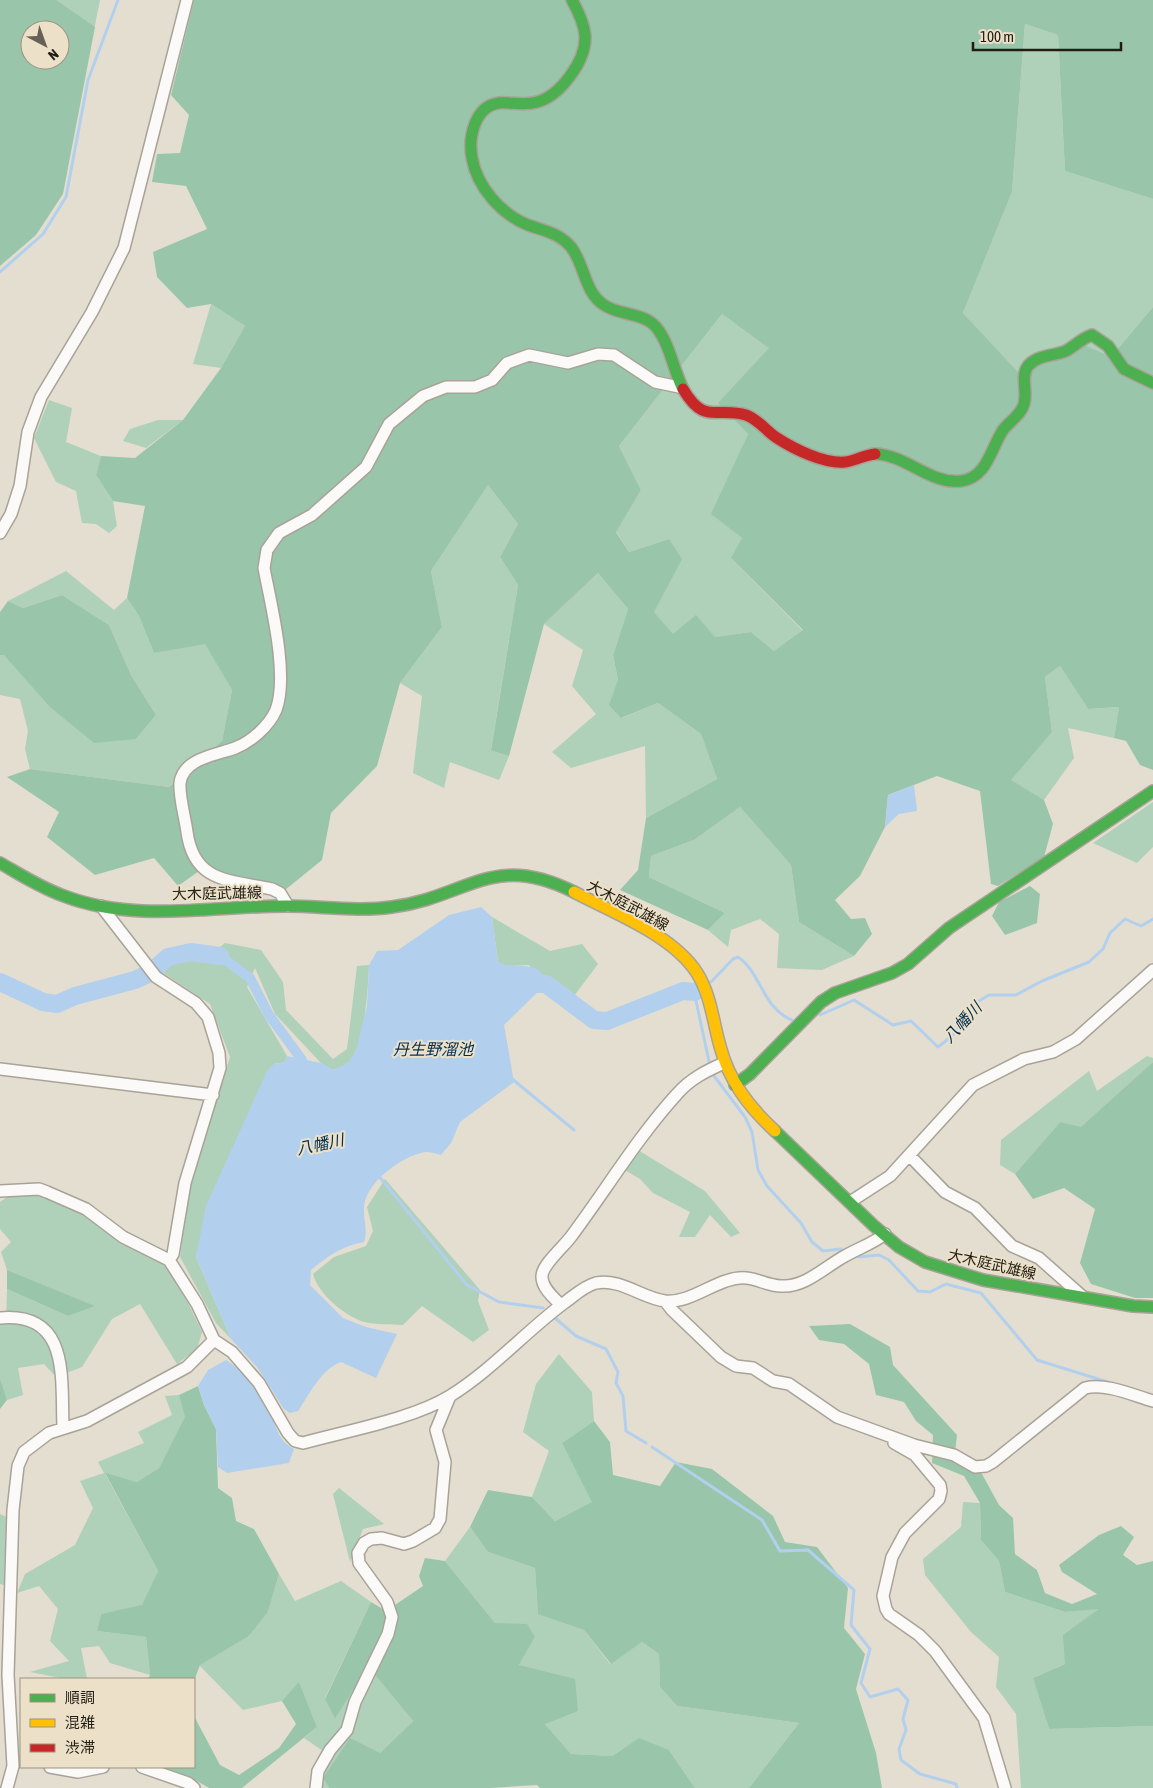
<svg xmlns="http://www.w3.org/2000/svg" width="1153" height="1788" viewBox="0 0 1153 1788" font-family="'Asap Condensed','Noto Sans JP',sans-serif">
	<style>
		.green { fill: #afd0b9 }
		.forest { fill: #99c6ab; fill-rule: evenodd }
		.water { fill: #b2d0ed }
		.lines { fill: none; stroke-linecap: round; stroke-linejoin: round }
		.stream { stroke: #b2d0ed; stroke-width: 3 }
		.canal { stroke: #b2d0ed; stroke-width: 10 }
		.river { stroke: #b2d0ed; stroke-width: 18 }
		.street-casing { stroke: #a8a398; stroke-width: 14 }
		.fast-casing { stroke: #a8a398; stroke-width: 14 }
		.slow-casing { stroke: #a8a398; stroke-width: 14 }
		.jam-casing { stroke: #a8a398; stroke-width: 14 }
		.street { stroke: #fbfaf8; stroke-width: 11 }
		.fast { stroke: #4caf50; stroke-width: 11 }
		.slow { stroke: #ffc107; stroke-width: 11 }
		.jam { stroke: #c62828; stroke-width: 11 }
		.labels { text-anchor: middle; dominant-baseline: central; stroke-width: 4; stroke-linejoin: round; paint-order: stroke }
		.street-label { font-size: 15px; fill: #211d14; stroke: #ece1c8 }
		.water-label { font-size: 16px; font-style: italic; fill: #012d51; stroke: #ece1c8 }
	</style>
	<rect width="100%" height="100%" fill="#e4ded0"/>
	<path class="green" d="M 53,0 L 100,0 L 94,30 Z
		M 1025,24 L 1058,35 L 1065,171 L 1153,199 L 1153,307 L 1111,357 L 1020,374 L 963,313 L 1012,192 Z
		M 211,304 L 245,326 L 221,368 L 193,364 Z
		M 722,314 L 770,348 L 719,403 L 748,434 L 712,514 L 742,538 L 732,559 L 803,631 L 774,651 L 751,632 L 715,637 L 673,635 L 654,612 L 669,539 L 629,552 L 616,531 L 641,490 L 619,446 Z
		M 49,400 L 72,408 L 66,442 L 101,456 L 96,475 L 113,501 L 117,526 L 109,533 L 96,524 L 82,523 L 76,491 L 56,482 L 34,438 Z
		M 158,420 L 183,420 L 146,448 L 123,441 L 130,429 Z
		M 488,485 L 518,524 L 500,557 L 518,585 L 491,749 L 509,756 L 499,780 L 450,762 L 444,788 L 413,773 L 422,696 L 400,683 L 442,627 L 431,571 Z
		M 66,571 L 114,610 L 127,598 L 139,616 L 154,653 L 205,643 L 232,690 L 222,741 L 169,787 L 30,769 L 25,749 L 28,731 L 20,699 L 0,695 L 0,655 L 4,655 L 136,739 L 156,715 L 131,675 L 109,625 L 62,595 L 23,608 L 8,601 Z
		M 598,573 L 628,609 L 613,655 L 618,680 L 622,718 L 658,703 L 701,734 L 717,779 L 646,818 L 645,746 L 571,768 L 552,752 L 596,714 L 572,686 L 583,650 L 544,624 Z
		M 1060,666 L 1088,709 L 1119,707 L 1114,738 L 1068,728 L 1074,758 L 1044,800 L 1010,780 L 1052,732 L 1045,677 Z
		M 1153,802 L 1153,847 L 1137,863 L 1093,843 Z
		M 740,807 L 791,865 L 799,922 L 854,956 L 822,970 L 777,968 L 779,934 L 760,919 L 731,930 L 728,947 L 708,930 L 725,913 L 649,877 L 651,856 L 694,840 Z
		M 492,917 L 550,951 L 582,944 L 598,964 L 568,1004 L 549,990 L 543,988 L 546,984 L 529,965 L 505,966 L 498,962 Z
		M 225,943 L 261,950 L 283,982 L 286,1010 L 333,1059 L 347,1049 L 357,966 L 369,965 C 368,987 365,1049 348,1063 C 344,1066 338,1068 333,1070 L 321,1063 L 275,1014 L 255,968 L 247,987 L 287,1056 L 285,1062 L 274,1064 L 196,1257 L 231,1339 L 216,1323 L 180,1257 L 190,1183 L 230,1057 L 210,1004 L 165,974 L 154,959 L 165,949 L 216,950 Z
		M 1147,1056 L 1153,1058 L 1153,1062 L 1081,1128 L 1060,1122 L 1015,1174 L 1000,1165 L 1001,1140 L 1089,1071 L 1097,1091 Z
		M 638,1150 L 705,1191 L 740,1233 L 731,1237 L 710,1215 L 695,1237 L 679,1237 L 690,1212 L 653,1193 L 640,1179 L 623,1169 Z
		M 385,1179 L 480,1290 L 478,1301 L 489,1330 L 473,1342 L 422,1306 L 403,1325 C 391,1324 376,1325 364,1322 C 345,1316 318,1294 313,1274 L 334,1257 L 366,1246 L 373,1231 L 367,1207 Z
		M 37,1191 L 85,1212 L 171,1268 L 202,1332 L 197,1349 L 177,1364 L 140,1304 L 112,1319 L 82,1367 L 56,1377 L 44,1364 L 18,1368 L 23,1395 L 7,1400 L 0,1378 L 0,1324 L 6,1324 L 7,1289 L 68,1316 L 94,1306 L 7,1270 L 1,1252 L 11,1242 L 0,1229 L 0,1202 L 7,1197 Z
		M 559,1354 L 592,1392 L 594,1421 L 562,1443 L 593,1502 L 555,1521 L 532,1497 L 549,1451 L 523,1432 L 536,1384 Z
		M 179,1395 L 186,1417 L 159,1468 L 137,1482 L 105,1474 L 158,1571 L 142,1606 L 101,1614 L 97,1631 L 146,1637 L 150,1675 L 110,1663 L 99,1646 L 81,1648 L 87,1679 L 66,1679 L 30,1672 L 69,1661 L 50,1641 L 58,1609 L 39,1586 L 17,1593 L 25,1574 L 75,1545 L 93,1508 L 80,1481 L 104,1473 L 98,1462 L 144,1443 L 138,1432 L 172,1415 L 165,1396 Z
		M 339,1488 L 384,1524 L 363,1529 L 350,1562 L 333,1494 Z
		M 963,1502 L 980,1503 L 981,1540 L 999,1561 L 1005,1592 L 1065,1612 L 1101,1608 L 1065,1664 L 1033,1678 L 1049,1729 L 1153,1726 L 1153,1788 L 1021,1788 L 1016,1714 L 996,1687 L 999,1657 L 971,1632 L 925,1575 L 923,1559 L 961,1527 Z
		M 0,1514 L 6,1517 L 4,1585 L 0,1584 Z
		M 470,1527 L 488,1552 L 535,1568 L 538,1613 L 584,1630 L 610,1664 L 642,1642 L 659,1654 L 660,1687 L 677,1706 L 799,1723 L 749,1788 L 695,1788 L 669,1750 L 613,1756 L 571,1754 L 545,1724 L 519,1665 L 535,1637 L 495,1623 L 445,1561 Z
		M 279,1574 L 295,1601 L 341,1581 L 371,1602 L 325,1698 L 335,1719 L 368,1665 L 413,1721 L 380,1753 L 323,1778 L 329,1788 L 313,1788 L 323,1751 L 304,1738 L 317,1727 L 299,1683 L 282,1701 L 243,1710 L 199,1665 L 249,1636 L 268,1612 Z"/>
	<path class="forest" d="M 0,0 L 56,0 L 95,27 L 63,194 L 36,235 L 0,266 ZM 30,30 L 60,30 L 60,60 L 30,60 Z
		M 194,0 L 1153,0 L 1153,199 L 1065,171 L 1058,35 L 1025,24 L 1012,192 L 963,313 L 1020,374 L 1077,342 L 1111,357 L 1153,307 L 1153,770 L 1140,765 L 1126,741 L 1114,738 L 1119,707 L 1088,709 L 1060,666 L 1045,677 L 1052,732 L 1011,780 L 1044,800 L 1053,824 L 1044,857 L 998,886 L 991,884 L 980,791 L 937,776 L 888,795 L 885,827 L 860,876 L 835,900 L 851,919 L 865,918 L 872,934 L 854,956 L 799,922 L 791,865 L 740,807 L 694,840 L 651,856 L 649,877 L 725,913 L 708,930 L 620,890 L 638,870 L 646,818 L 717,779 L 701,734 L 658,703 L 621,718 L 609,705 L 618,680 L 613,655 L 628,609 L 598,573 L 544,624 L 509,756 L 491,750 L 518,585 L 500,557 L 518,524 L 488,485 L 431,571 L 442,627 L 400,683 L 377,766 L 331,813 L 322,860 L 285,890 L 202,869 L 178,886 L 154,858 L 95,875 L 47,837 L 59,812 L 7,777 L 30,769 L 169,787 L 222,741 L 232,690 L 205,644 L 154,653 L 139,616 L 127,598 L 145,506 L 113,501 L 96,475 L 101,456 L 135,458 L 183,420 L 221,368 L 245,326 L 211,304 L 187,308 L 157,277 L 153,252 L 207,229 L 186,186 L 152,182 L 157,154 L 180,153 L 189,115 L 171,95 ZM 722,314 L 769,348 L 718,403 L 748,434 L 711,514 L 742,538 L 731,558 L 803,630 L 774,651 L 751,632 L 715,637 L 696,615 L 673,634 L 654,612 L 682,559 L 669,539 L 629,552 L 616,532 L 641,490 L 619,446 Z
		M 62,595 L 109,625 L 131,675 L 156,715 L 136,739 L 94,743 L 50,707 L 4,655 L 0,655 L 0,612 L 8,601 L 23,608 Z
		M 1030,886 L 1040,894 L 1037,923 L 1005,935 L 992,916 L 999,902 Z
		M 1153,1062 L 1153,1298 L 1135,1298 L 1091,1284 L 1080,1263 L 1095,1209 L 1064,1188 L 1033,1199 L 1015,1174 L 1060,1122 L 1081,1127 Z
		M 7,1270 L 95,1306 L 68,1316 L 7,1289 Z
		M 850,1324 L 890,1347 L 893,1365 L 957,1435 L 954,1460 L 982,1474 L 999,1505 L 1013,1518 L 1015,1554 L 1037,1570 L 1045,1593 L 1072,1604 L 1097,1594 L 1062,1572 L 1059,1565 L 1099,1535 L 1121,1526 L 1134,1537 L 1123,1555 L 1137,1565 L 1153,1561 L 1153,1726 L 1049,1729 L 1033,1678 L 1065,1664 L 1063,1635 L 1099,1609 L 1065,1612 L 1005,1592 L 999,1561 L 981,1540 L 980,1503 L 964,1476 L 932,1463 L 933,1435 L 916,1421 L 904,1402 L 876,1395 L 869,1364 L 844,1344 L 819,1340 L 809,1326 Z
		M 0,1378 L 7,1400 L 0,1409 Z
		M 198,1386 L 204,1405 L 216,1429 L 218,1488 L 232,1498 L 236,1521 L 254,1529 L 279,1574 L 268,1612 L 249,1636 L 200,1665 L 194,1681 L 194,1679 L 148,1679 L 150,1675 L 146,1637 L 97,1631 L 101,1614 L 142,1605 L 158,1571 L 105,1473 L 137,1482 L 159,1468 L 185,1417 L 179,1395 Z
		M 594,1421 L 610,1442 L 613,1475 L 660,1486 L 676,1462 L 712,1469 L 773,1516 L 785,1542 L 817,1547 L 848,1588 L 844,1628 L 865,1654 L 856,1689 L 876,1753 L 882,1788 L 743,1788 L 749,1788 L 799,1723 L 677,1706 L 660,1687 L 659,1654 L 642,1642 L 611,1664 L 584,1630 L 538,1614 L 535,1568 L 488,1552 L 470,1527 L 488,1490 L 532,1497 L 555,1521 L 592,1502 L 562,1443 Z
		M 425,1558 L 445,1561 L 495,1623 L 527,1624 L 535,1637 L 519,1665 L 575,1679 L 578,1711 L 545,1724 L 571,1754 L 613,1756 L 639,1738 L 669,1750 L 695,1788 L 540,1788 L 537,1785 L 490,1788 L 329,1788 L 323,1778 L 350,1738 L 380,1753 L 413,1721 L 368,1666 L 335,1719 L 325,1699 L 371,1602 L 386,1611 L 423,1586 L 419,1576 Z
		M 299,1682 L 317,1727 L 242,1788 L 209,1788 L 197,1781 L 154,1767 L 194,1767 L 194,1716 L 220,1765 L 239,1775 L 279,1748 L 296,1724 L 282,1701 Z"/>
	<path class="water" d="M 914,785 L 917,811 L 899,814 L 885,827 L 888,795 Z
		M 481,907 L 492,917 L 498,962 C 514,971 541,957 546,984 L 504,1025 L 514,1082 L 460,1122 L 451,1143 L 441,1155 C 437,1154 431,1152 426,1152 C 404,1155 371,1179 365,1201 C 361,1214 369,1229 364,1242 C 342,1246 328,1256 311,1270 L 310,1285 L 343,1318 L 366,1327 L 397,1334 L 376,1378 L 341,1362 C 321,1369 309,1395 298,1411 L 290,1413 L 284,1409 L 257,1367 L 231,1339 L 196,1257 L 206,1206 L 267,1071 L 274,1064 L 285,1062 L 287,1056 L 321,1063 L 334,1070 L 348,1063 L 356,1051 L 367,1006 L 369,965 L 377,951 L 398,950 L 449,915 Z
		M 226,1360 C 243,1370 258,1390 267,1407 C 277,1424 276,1440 294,1449 L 289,1463 L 227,1473 L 218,1467 L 216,1429 L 204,1405 L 198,1386 L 208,1370 Z"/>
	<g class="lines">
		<path class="stream" d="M 0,272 L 43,234 L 66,197 L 88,80 L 118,0
			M 711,982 L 733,959 L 738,957 C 760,971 763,1009 792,1020
			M 690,993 L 696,1001 L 710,1066
			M 820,1015 L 854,1000 L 893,1025 L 911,1021 L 938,1047 L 953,1035 L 974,1004 L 989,995 L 1016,995 L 1042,981 L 1089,962 L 1103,949 L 1110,933 L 1125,919 L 1141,926 L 1153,919
			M 711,1072 L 745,1117 L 752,1132 L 758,1170 L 767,1186 L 801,1223 L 812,1242 L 823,1251 L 841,1249
			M 511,1078 L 574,1130
			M 378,1175 L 467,1285 L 499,1302 L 543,1308
			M 859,1257 L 879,1255 L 889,1260 L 918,1291 L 930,1292 L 946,1284 L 981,1293 L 1037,1360 L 1114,1384
			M 555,1318 L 576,1336 L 606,1349 L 618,1372 L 616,1383 L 623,1396 L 626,1431 L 646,1443
			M 652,1447 L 762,1520 L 780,1551 L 808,1550 L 854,1590 L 851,1625 L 870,1649 L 861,1683 L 870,1697 L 898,1689 L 908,1700 L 903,1719 L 906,1730 L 899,1749 L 901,1760 L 920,1774 L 956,1784 L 957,1788"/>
		<path class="canal" d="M 220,956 L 250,978 L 269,1015 L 302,1060"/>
		<path class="river" d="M 0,982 L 43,1002 L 57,1004 L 75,996 L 135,980 L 150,973 L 168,957 L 191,952 L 220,956
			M 524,984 L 546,984 L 594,1020 L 607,1021 L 683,991 L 695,992"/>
		<defs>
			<path id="street" d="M 0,533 L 11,514 L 20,486 L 28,432 L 41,397 L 92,312 L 124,248 L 187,0
				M 101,906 L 156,977 L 196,1003 L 208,1017 L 219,1053 L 220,1068 L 185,1183 L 173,1254 L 169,1260
				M 288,906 L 280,893 L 272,889 C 230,880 194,883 187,832 C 185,817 179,797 180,783 C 183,758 217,755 235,748 C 251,742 269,726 276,710 C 289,675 271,605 264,568 L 267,550 L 279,533 L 312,515 L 366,467 L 389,424 L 423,396 L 446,387 L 475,387 L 492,380 L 507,363 L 529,355 L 568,363 L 598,354 L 614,355 L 655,382 L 679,387
				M 0,1069 L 213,1095
				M 910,1156 L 945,1192 L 975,1208 L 1012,1246 L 1039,1258 L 1083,1297
				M 0,1191 L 39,1189 L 47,1192 L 86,1209 L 123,1237 L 169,1260 L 197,1304 L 214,1340 L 232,1352 L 259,1383 L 288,1433 L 295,1441 L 303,1443 C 346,1431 413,1419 450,1396 C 492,1370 525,1332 564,1303 C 574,1296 584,1286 596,1283 C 620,1278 642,1298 665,1301 C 687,1303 707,1287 726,1281 C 752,1272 760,1285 781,1286 C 805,1288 826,1266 845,1256 C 859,1248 872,1244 885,1234
				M 850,1202 L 890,1176 L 973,1085 L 1024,1059 L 1053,1052 L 1076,1039 L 1153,970
				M 665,1301 L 672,1310 L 721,1357 L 736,1366 L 753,1368 L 773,1381 L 789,1384 L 837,1417 L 914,1445 L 954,1455 L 975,1467 L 986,1466 L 993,1462 L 1085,1388 C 1107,1383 1132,1395 1153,1401
				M 561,1305 C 554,1298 542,1288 542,1277 C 541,1266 563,1247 570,1238 C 606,1190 637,1138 677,1094 C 690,1079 706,1071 724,1063
				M 0,1318 C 70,1312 61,1377 63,1427
				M 894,1443 L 915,1455 L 940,1485 L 941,1491 L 939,1499 L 905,1533 L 892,1557 L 883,1596 L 886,1609 L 889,1614 L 919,1635 L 935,1651 L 984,1718 L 1005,1788
				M 50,1767 L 78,1772 L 103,1767
				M 142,1767 L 188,1783 L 194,1788
				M 7,1788 L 13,1766 L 8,1675 L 13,1510 L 18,1466 L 24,1452 L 49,1433 L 87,1421 L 187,1367 L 214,1340
				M 316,1788 L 318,1771 L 330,1750 L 347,1730 L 355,1702 L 388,1634 L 392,1617 L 387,1602 L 359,1563 L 358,1553 L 364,1543 L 371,1539 L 382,1538 L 404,1544 L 413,1541 L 435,1528 L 440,1519 L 445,1462 L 436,1430 L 450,1396"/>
			<path id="fast" d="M 572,0 C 578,11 584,23 585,35 C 587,60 560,96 537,102 C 524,106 512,102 499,103 C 475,106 468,137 472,158 C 477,187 501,214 528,225 C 545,231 559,233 571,247 C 585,265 584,292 604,305 C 620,316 643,312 656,327 C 670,344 673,369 683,389
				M 875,454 C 905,454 931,485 961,481 C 987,478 991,448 1003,430 C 1010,421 1021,415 1024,404 C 1028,392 1020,377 1028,366 C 1037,355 1054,356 1066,351 C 1075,346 1082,338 1092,335 L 1108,346 L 1124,369 L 1153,383
				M 0,863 C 21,875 41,888 64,896 C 134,923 213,906 286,906 C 321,906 357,912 392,907 C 468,897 492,851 574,892
				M 735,1085 L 750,1074 L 821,1002 L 835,993 L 892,973 L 908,964 L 949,928 L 1153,791
				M 775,1131 L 873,1225 L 899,1247 L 925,1262 L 983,1280 L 1133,1306 L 1153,1307"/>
			<path id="slow" d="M 574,892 C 612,912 673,935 697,973 C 711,995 713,1022 720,1046 C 729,1081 749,1107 775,1131"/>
			<path id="jam" d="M 683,389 C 705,426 716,406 746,415 C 758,419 766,431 777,438 C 794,449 824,464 845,462 C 855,461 864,455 875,454"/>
		</defs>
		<use href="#street" class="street-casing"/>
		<use href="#fast" class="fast-casing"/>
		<use href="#slow" class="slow-casing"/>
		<use href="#jam" class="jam-casing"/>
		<use href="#street" class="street"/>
		<use href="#fast" class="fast"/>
		<use href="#slow" class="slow"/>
		<use href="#jam" class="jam"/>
	</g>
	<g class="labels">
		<g class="street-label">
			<text transform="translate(217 893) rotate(-1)">大木庭武雄線</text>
			<text transform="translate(628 905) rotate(28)">大木庭武雄線</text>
			<text transform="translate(992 1264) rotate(13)">大木庭武雄線</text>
		</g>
		<g class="water-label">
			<text transform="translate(962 1022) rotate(-47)">八幡川</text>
			<text x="433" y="1049">丹生野溜池</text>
			<text transform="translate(320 1144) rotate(-12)">八幡川</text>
		</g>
	</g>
	<rect x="20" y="1678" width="175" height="90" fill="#ece1c8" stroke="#9b9380"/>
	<rect x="30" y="1694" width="25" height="8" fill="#4caf50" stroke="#9b9380"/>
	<text x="65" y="1703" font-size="15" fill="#211d14">順調</text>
	<rect x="30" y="1719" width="25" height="8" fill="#ffc107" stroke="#9b9380"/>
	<text x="65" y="1728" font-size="15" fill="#211d14">混雑</text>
	<rect x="30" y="1744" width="25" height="8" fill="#c62828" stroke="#9b9380"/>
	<text x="65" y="1753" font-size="15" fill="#211d14">渋滞</text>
	<g transform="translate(45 45) rotate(139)"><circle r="24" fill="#ece1c8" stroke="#9b9380"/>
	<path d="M0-4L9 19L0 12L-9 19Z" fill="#656156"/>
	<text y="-8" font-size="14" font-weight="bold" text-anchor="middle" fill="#211d14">N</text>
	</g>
	<path d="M973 42v8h148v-8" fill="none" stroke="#211d14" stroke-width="2.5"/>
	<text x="980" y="42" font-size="15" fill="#211d14" stroke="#ece1c8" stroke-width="4" paint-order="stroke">100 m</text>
</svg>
